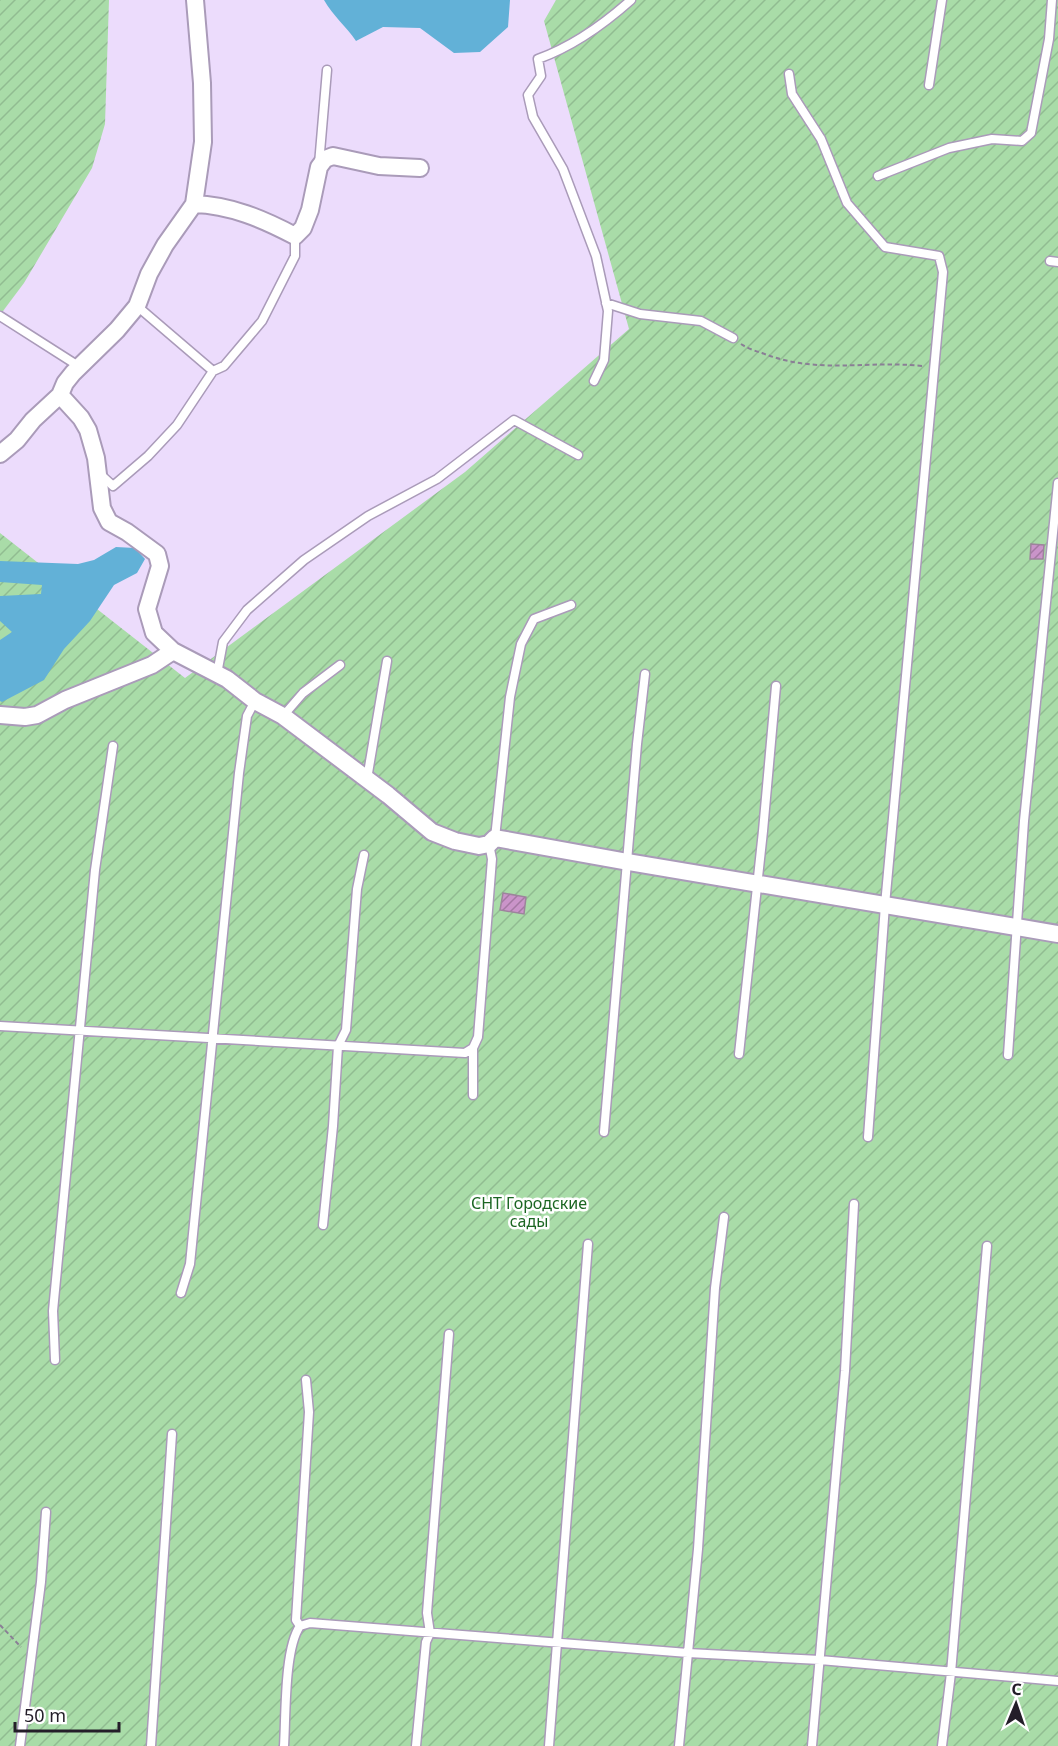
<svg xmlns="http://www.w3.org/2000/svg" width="1058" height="1746" viewBox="0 0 1058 1746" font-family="'Noto Sans',sans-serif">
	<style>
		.garden { fill: url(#garden-furrows) }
		.water { fill: #62b1d7 }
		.building { fill: url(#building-hatch); stroke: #9d849c; stroke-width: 1.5 }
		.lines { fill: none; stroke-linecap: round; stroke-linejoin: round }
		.service-casing { stroke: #aa9bb9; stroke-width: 11 }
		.minor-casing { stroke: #aa9bb9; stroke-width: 20 }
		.path { stroke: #8a7f95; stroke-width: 2; stroke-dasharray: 4.5 3; stroke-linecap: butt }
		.service { stroke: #fff; stroke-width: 8 }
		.minor { stroke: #fff; stroke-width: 16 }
		.labels { text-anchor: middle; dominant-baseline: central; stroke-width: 5; stroke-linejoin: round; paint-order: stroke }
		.park-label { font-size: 16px; fill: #1b6622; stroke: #fff }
	</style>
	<defs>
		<pattern id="garden-furrows" width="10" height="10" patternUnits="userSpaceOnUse" patternTransform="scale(1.5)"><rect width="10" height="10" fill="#a9dca8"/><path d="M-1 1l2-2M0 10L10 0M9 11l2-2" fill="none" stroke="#91bc91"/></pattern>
		<pattern id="building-hatch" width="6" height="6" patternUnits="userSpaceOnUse" patternTransform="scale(1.5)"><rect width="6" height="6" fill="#ca94c9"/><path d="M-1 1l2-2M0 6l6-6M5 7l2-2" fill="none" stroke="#a478a3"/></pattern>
	</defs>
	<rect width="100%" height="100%" fill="#ecdcfc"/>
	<path class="garden" d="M 0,0 L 109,0 L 105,124 L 92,168 L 24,283 L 0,315 Z
		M 556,0 L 1058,0 L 1058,1746 L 0,1746 L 0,533 L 185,678 L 465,472 L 629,329 L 544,21 Z"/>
	<path class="water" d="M 324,0 L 510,0 L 508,27 L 480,52 L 454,53 L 420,28 L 383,27 L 356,41 C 346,26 333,16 324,0 Z
		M 116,547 L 135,548 L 145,559 L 137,573 L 114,585 L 90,621 L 64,649 L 44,680 L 2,702 L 0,701 L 0,640 L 12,632 L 0,621 L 0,596 L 41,594 L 42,585 L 0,582 L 0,561 L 78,564 L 94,560 Z"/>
	<path class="building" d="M 1031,544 L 1044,545 L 1043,559 L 1030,559 Z
		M 503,893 L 526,897 L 524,914 L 500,910 Z"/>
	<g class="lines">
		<defs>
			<path id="service" d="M 789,74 L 792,94 L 821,139 L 847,203 L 885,247 L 939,256 L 943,272 L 885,905 L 868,1137
				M 929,85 L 942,0
				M 319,164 L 327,70
				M 878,176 L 949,148 L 992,139 L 1022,141 L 1031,133 L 1049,39 L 1052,0
				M 1050,261 L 1058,262
				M 606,303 L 640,314 L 701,321 L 733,338
				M 137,306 L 213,371
				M 0,316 L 80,367
				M 594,381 L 604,360 L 608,311 L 596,256 L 563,169 L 533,117 L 528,95 L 541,76 L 538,59 C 574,46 603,25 631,0
				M 100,474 L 113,486 L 148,456 L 177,425 L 213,371 L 224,366 L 262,321 L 295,256 L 295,236
				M 217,674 L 223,642 L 247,610 L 304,560 L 368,516 L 437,479 L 514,420 L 578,455
				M 283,716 L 303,693 L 340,665
				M 367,779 L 387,661
				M 495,838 L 510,697 L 521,644 L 534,619 L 571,605
				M 0,1026 L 465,1053 L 473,1048 L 478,1037 L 492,859 L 489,844
				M 739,1054 L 763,831 L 776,686
				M 1008,1055 L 1024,821 L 1058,483
				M 473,1095 L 473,1048
				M 604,1132 L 637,744 L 645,674
				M 323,1225 L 333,1126 L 338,1046 L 346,1030 L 357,889 L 364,855
				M 181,1293 L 190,1264 L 239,773 L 247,716 L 255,701
				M 55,1360 L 53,1311 L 95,870 L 113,746
				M 300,1626 L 296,1620 L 309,1412 L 306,1380
				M 20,1746 L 41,1582 L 46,1512
				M 151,1746 L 172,1434
				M 284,1746 C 286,1716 284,1649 300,1626 L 310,1623 L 688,1653 L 820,1660 L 1058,1681
				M 416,1746 L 426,1642 L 430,1633 L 427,1613 L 449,1334
				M 549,1746 L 588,1244
				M 679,1746 L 698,1549 L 715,1288 L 724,1217
				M 812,1746 L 845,1371 L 854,1204
				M 942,1746 L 951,1673 L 987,1246"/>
			<path id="minor" d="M 195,0 L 202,83 L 203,142 L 194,204 L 165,245 L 149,274 L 137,306 L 117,330 L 73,373 L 65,383 L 60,395 L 81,418 L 88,430 L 96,458 L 102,508 L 109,522 L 127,532 L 157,554 L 160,566 L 147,609 L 154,633 L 173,651 L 227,679 L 255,701 L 283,716 L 388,795 L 432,832 L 455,841 L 479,846 L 489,844 L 495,838 L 628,862 L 1058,934
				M 194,204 C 230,205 263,219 295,236 L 303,228 L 310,210 L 319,167 L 325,159 L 333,156 L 379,166 L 420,168
				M 0,454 L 17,440 L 33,420 L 60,395
				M 0,715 L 25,717 L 37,715 L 65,700 L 152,665 L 173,651"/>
		</defs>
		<use href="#service" class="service-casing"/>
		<use href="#minor" class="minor-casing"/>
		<path class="path" d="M 741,344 C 747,348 755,351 762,353 C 818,375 866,360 923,366
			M 0,1625 L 21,1647"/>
		<use href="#service" class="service"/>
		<use href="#minor" class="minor"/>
	</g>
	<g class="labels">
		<g class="park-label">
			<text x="529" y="1203">СНТ Городские<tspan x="529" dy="18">сады</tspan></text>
		</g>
	</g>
	<g transform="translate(1016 1704) rotate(2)" stroke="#ffffff" stroke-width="4.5" paint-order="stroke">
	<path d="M0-4.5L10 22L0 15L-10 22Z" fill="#241e29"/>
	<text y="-9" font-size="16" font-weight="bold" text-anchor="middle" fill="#241e29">С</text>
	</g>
	<path d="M15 1722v9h104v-9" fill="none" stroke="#241e29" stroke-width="3"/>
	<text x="24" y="1722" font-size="18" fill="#241e29" stroke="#ffffff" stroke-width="4.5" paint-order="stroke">50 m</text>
</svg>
